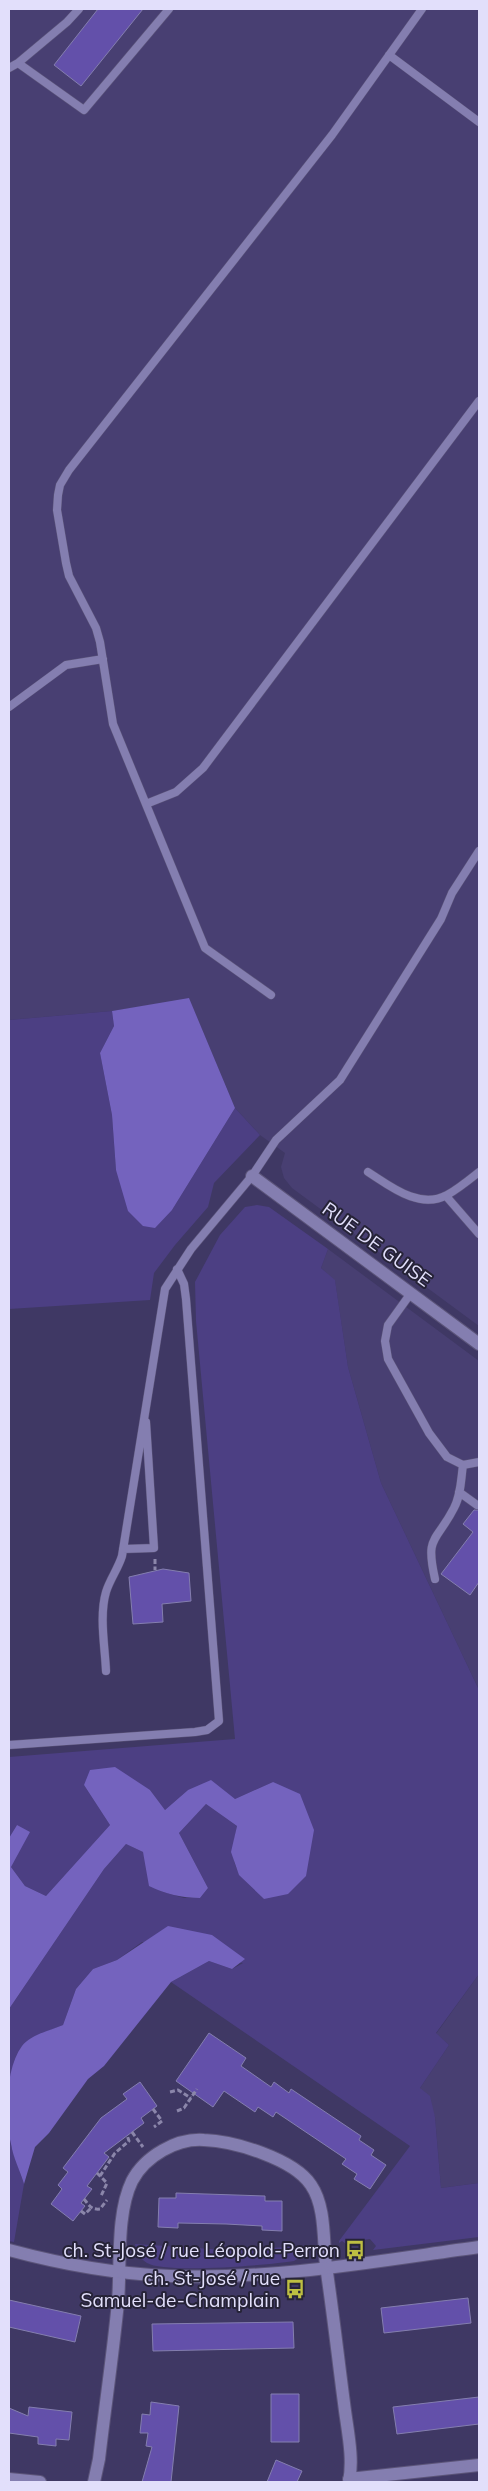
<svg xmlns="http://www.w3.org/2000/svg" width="488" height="2491" viewBox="0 0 488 2491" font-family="Mulish,sans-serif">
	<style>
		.built { fill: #483f72 }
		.green { fill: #4c3f83 }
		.forest { fill: #7463be }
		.building { fill: #6350aa; stroke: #847eaf }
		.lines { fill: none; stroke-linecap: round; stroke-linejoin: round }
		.service-casing { stroke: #5b5479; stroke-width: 9 }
		.minor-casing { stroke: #5b5479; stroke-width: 14 }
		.tertiary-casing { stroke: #5b5479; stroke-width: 14 }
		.path { stroke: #8b86aa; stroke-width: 3; stroke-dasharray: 5 2.5; stroke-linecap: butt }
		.service { stroke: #847eb0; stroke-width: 8 }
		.minor { stroke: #847eb0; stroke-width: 12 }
		.tertiary { stroke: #847eb0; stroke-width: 12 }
		.labels { text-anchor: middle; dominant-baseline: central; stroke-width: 4; stroke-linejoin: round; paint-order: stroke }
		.street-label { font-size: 19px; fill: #e2dffb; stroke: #262337 }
		.poi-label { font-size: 19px; fill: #e2dffb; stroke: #262337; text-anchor: end }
	</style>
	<rect width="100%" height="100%" fill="#3f3864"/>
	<path class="built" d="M 9,9 L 479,9 L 479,1326 L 292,1188 L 284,1178 L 281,1167 L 285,1153 L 260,1135 L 235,1108 L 189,999 L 112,1011 L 9,1020 Z
		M 328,1249 L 479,1361 L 479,1690 L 381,1483 L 348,1367 L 335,1281 L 321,1268 Z
		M 479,1974 L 479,2183 L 441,2188 L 435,2117 L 420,2088 L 449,2045 L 436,2034 Z"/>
	<path class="green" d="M 112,1011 L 114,1026 L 100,1053 L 112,1115 L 116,1170 L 172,1210 L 235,1108 L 260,1135 L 214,1183 L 208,1207 L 175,1245 L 154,1273 L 150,1300 L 9,1309 L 9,1020 Z
		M 257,1205 L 269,1207 L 328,1249 L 321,1268 L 335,1280 L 348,1367 L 381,1483 L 479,1690 L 479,1974 L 436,2033 L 449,2045 L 420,2088 L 430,2096 L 435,2117 L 441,2188 L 479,2183 L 479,2237 L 373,2250 L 376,2246 L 370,2239 L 355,2241 L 349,2246 L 342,2241 L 339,2243 L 339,2241 L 410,2146 L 171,1982 L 209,1961 L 232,1969 L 243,1963 L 142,1942 L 117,1960 L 93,1969 L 76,1989 L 63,2025 L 43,2033 L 9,2085 L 9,2009 L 104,1869 L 126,1844 L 143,1852 L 160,1891 L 184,1898 L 200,1898 L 208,1888 L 179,1833 L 206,1804 L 237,1826 C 228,1867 235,1871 264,1899 L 273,1782 L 235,1799 L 188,1790 L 165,1810 L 150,1790 L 84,1785 L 110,1825 L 46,1896 L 25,1886 L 11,1867 L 17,1825 L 9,1838 L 9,1757 L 235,1739 L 196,1321 L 195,1282 L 220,1235 L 245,1207 Z
		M 9,2131 L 11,2146 L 24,2184 L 14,2242 L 9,2241 Z
		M 135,2244 L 226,2250 L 308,2246 L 303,2255 L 294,2261 C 269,2265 165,2274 147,2263 C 140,2259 137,2252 135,2244 Z"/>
	<path class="forest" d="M 189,998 L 235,1108 L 172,1210 L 155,1228 L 143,1226 L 128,1211 L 116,1170 L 112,1115 L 100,1053 L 114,1026 L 112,1011 Z
		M 115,1767 L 150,1790 L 165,1810 L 188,1790 L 211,1780 L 235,1799 L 273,1782 L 300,1794 L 314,1830 L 306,1876 L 288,1894 L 264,1899 L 239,1875 L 231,1852 L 237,1826 L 206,1804 L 179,1833 L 208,1888 L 200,1898 C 182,1898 165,1894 149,1886 L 143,1852 L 126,1844 L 104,1869 L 9,2009 L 9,1838 L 17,1825 L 30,1832 L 11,1867 L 25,1886 L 46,1896 L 110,1825 L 84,1785 L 90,1770 Z
		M 168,1926 L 212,1935 L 245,1959 L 232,1969 L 209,1961 L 171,1982 L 104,2066 L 88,2079 L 49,2133 L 35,2147 L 24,2184 C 20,2171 13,2157 11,2144 C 5,2117 5,2069 22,2046 C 30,2035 51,2030 63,2025 L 76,1989 L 93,1969 L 117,1960 Z"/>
	<path class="building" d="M 98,9 L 143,9 L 81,86 L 54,65 Z
		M 474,1510 L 479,1510 L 479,1582 L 470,1595 L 441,1574 L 473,1532 L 463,1524 Z
		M 163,1569 L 189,1573 L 191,1601 L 162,1604 L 163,1622 L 133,1624 L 129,1577 Z
		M 209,2033 L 246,2058 L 241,2066 L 271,2087 L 274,2082 L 289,2093 L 291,2089 L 361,2136 L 359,2140 L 374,2150 L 371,2155 L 386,2165 L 370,2189 L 354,2179 L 357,2174 L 342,2164 L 346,2159 L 276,2112 L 273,2117 L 258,2107 L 255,2112 L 224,2091 L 213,2107 L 176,2081 Z
		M 140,2082 L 157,2106 L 141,2118 L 144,2123 L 104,2153 L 109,2157 L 87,2186 L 92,2189 L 81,2203 L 85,2206 L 73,2221 L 51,2204 L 62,2189 L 58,2185 L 68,2172 L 63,2168 L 101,2118 L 127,2099 L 123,2094 Z
		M 176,2193 L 265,2196 L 265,2201 L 282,2201 L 282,2231 L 262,2230 L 262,2226 L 226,2224 L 178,2223 L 178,2228 L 158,2227 L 159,2198 L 176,2198 Z
		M 468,2298 L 471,2323 L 384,2333 L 381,2308 Z
		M 9,2300 L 81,2316 L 75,2342 L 9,2327 Z
		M 293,2322 L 294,2348 L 153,2351 L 152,2324 Z
		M 271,2394 L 299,2394 L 299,2442 L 271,2442 Z
		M 479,2397 L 479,2424 L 397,2434 L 393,2407 Z
		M 151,2402 L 179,2406 L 171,2482 L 142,2482 L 152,2447 L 146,2446 L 148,2433 L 140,2433 L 142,2414 L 150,2415 Z
		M 29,2407 L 72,2412 L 69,2440 L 56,2439 L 56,2446 L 38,2444 L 38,2437 L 9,2433 L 9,2408 L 28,2416 Z
		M 276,2460 L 302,2471 L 297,2482 L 267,2482 Z"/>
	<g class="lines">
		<defs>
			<path id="service" d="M 79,9 L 67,22 L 18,63 L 84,110 L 169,9
				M 389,55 L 479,122
				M 9,68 L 18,63
				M 9,707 L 66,665 L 103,659
				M 146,804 L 176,792 L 203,768 L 479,401
				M 271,995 L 205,948 L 113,724 L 100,642 L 96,628 L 69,576 L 66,563 L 57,510 L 58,495 L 60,485 L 69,470 L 332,135 L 422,9
				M 368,1172 C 390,1186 419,1210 447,1195 C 458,1189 469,1180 479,1172
				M 446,1196 L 479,1234
				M 411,1293 L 388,1325 L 385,1341 L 388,1359 L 429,1433 L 447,1457 L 463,1465 L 479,1462
				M 459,1492 L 477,1505
				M 123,1549 L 154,1548 L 146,1422
				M 435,1579 C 425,1535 436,1543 454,1508 C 461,1495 461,1479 463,1465
				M 106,1671 C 105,1647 99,1616 106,1592 C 110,1579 118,1569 122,1556 L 165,1289 L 191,1249 L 252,1176 L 276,1140 L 340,1080 L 441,919 L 452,893 L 479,851
				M 9,1745 L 195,1732 L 207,1730 L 219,1721 L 186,1299 L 184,1284 L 177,1269"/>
			<path id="minor" d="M 252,1176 L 479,1344
				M 9,2479 L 40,2482
				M 349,2479 L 479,2465
				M 94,2482 L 99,2459 C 105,2407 113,2354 118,2302 C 121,2265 116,2214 132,2181 C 145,2156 177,2138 204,2140 C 234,2141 294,2159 311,2185 C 326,2207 323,2241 326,2266 C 333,2312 338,2358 344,2403 C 347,2429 354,2457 349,2482"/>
			<path id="tertiary" d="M 9,2250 C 61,2264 115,2274 170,2276 C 274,2280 377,2261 479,2247"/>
		</defs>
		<use href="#service" class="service-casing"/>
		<use href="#minor" class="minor-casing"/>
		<use href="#tertiary" class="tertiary-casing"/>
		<path class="path" d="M 155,1559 L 155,1570
			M 170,2092 L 178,2090 L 191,2098
			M 153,2109 L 162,2121 L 154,2127
			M 177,2111 L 184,2108 L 197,2089
			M 132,2132 L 143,2147
			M 97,2173 L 107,2183 L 101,2196
			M 100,2176 L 115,2153 L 129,2141 L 127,2135
			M 84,2199 C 89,2205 91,2210 100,2209 L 107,2200
			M 81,2211 L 85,2214 L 91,2208"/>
		<use href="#service" class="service"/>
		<use href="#minor" class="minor"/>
		<use href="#tertiary" class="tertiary"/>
	</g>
	<defs>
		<symbol id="bus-bare" viewBox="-9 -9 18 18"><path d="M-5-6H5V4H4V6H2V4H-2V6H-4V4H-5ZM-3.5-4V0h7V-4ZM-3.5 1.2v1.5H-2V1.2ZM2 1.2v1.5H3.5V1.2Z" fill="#bebf42" stroke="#262337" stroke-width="2.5" paint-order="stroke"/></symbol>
	</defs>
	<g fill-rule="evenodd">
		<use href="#bus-bare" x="341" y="2236" width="28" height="28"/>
		<use href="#bus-bare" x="281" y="2275" width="28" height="28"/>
	</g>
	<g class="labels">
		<g class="street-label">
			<text transform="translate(377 1244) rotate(36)">RUE DE GUISE</text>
		</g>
		<g class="poi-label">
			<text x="340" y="2250">ch. St-José / rue Léopold-Perron</text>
			<text x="280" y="2278">ch. St-José / rue<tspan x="280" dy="22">Samuel-de-Champlain</tspan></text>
		</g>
	</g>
	<rect width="488" height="2491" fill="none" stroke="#e2dffb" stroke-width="20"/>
</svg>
